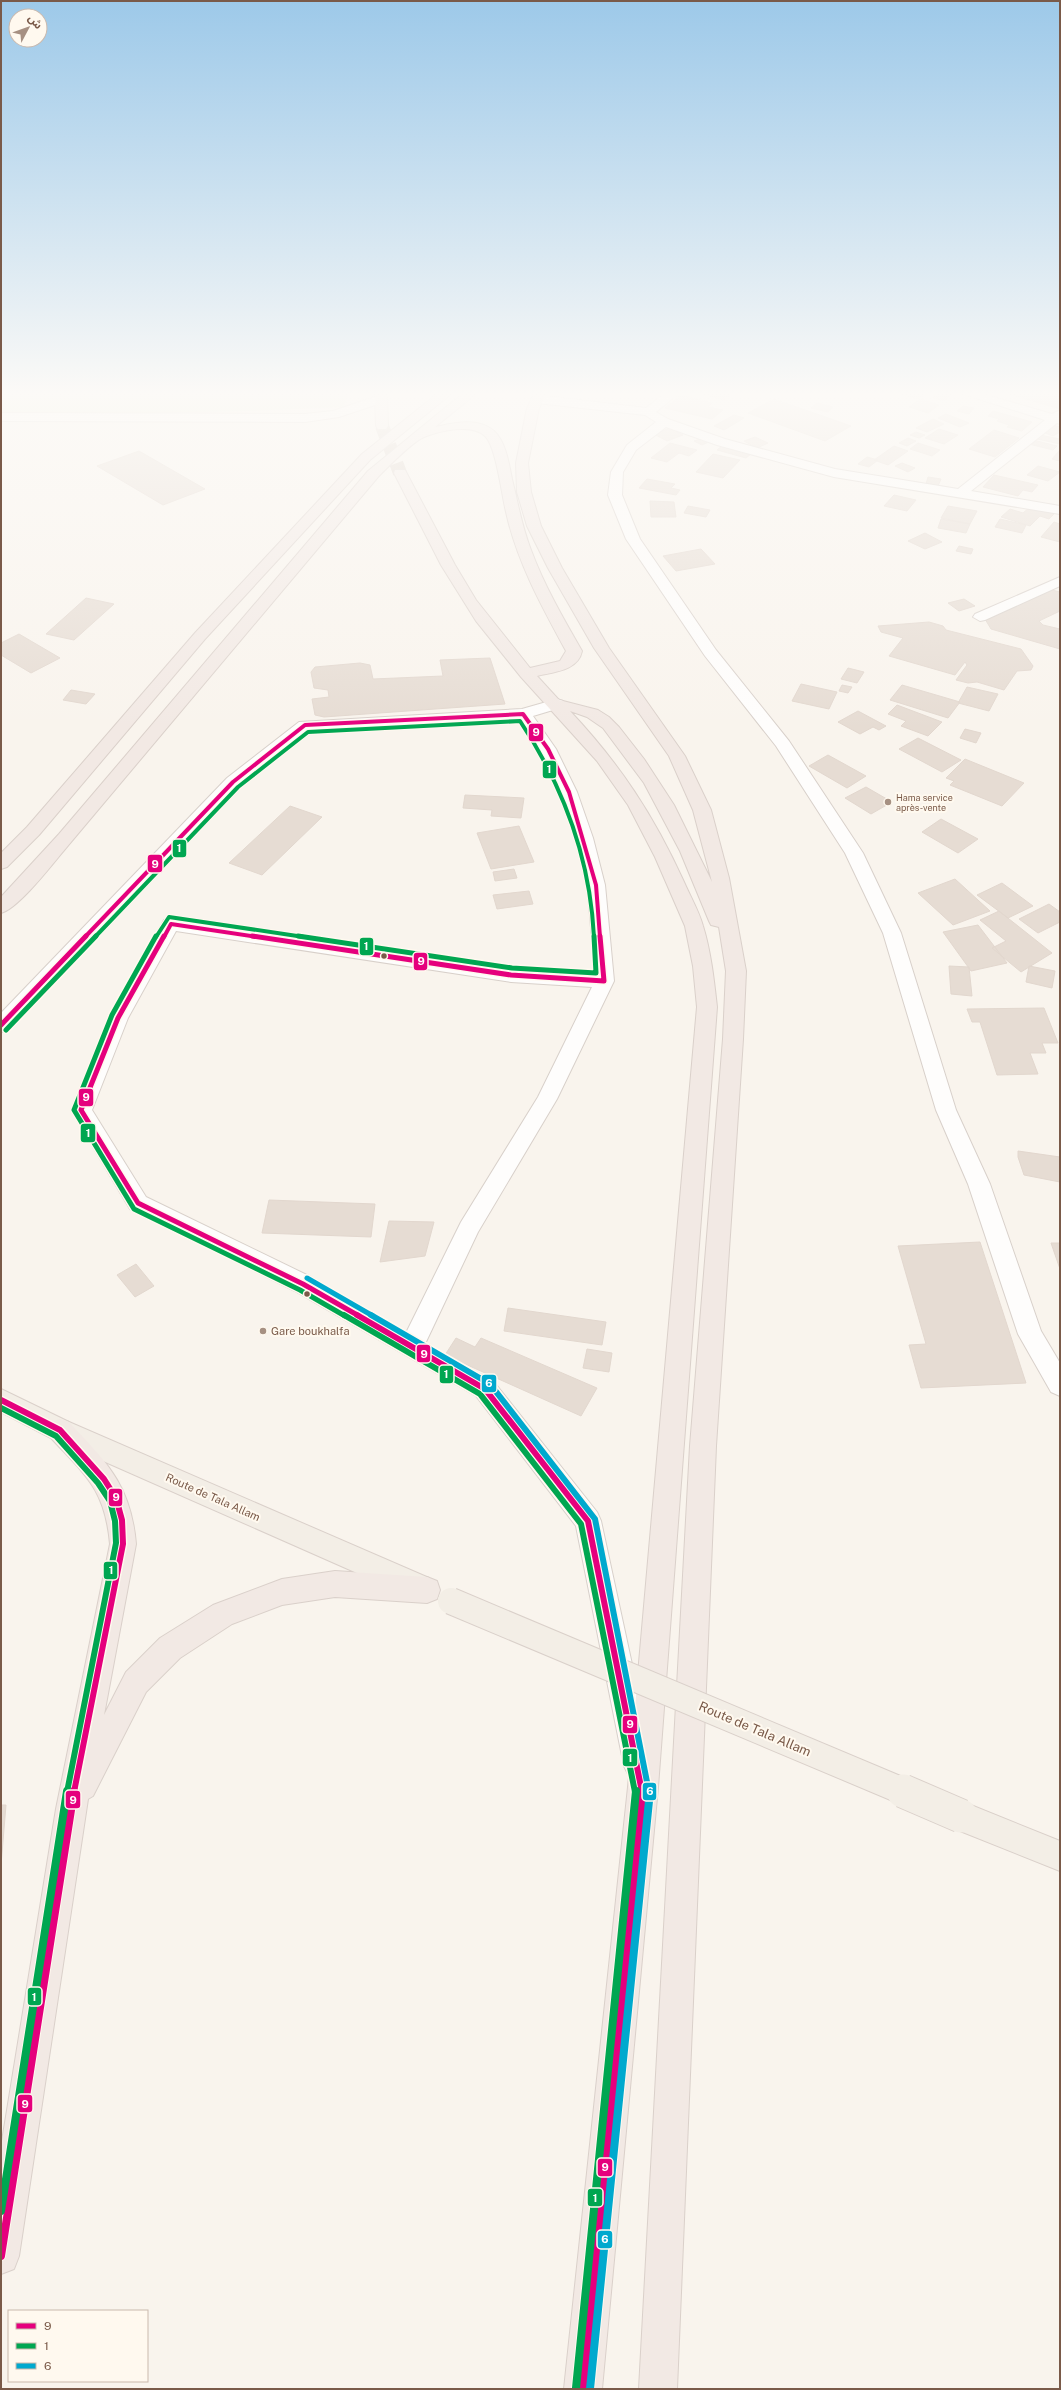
<svg xmlns="http://www.w3.org/2000/svg" width="1061" height="2390" viewBox="0 0 1061 2390" font-family="'Public Sans','Noto Sans Arabic',sans-serif">
	<style>
		.green { fill: #e5f0d6 }
		.building { fill: #e6dcd3; stroke: #e2d7ce }
		.lines { fill: none; stroke-linecap: round; stroke-linejoin: round }
		.highway-tunnel { stroke: #d9cec4; stroke-width: 14; stroke-dasharray: 14 6; stroke-linecap: butt }
		.minor-casing { stroke: #d8d0ca; stroke-width: 2 }
		.major-casing { stroke: #dad0ca; stroke-width: 2 }
		.highway-casing { stroke: #dad0ca; stroke-width: 2 }
		.minor { fill: #fefdfc; fill-rule: evenodd }
		.major { fill: #f3eee6; fill-rule: evenodd }
		.highway { fill: #f2e9e4; fill-rule: evenodd }
		.major-bridge-far1-casing { stroke: #dad0ca; stroke-width: 28; stroke-linecap: butt }
		.major-bridge-casing { stroke: #dad0ca; stroke-width: 35; stroke-linecap: butt }
		.major-bridge-far1 { stroke: #f3eee6; stroke-width: 26 }
		.major-bridge { stroke: #f3eee6; stroke-width: 33 }
		.bus-1-far3-casing { stroke: #fff9ef; stroke-width: 6 }
		.bus-1-far2-casing { stroke: #fff9ef; stroke-width: 8 }
		.bus-1-far1-casing { stroke: #fff9ef; stroke-width: 9 }
		.bus-1-casing { stroke: #fff9ef; stroke-width: 10 }
		.bus-2-far3-casing { stroke: #fff9ef; stroke-width: 6 }
		.bus-2-far2-casing { stroke: #fff9ef; stroke-width: 8 }
		.bus-2-far1-casing { stroke: #fff9ef; stroke-width: 9 }
		.bus-2-casing { stroke: #fff9ef; stroke-width: 10 }
		.bus-3-far2-casing { stroke: #fff9ef; stroke-width: 8 }
		.bus-3-far1-casing { stroke: #fff9ef; stroke-width: 9 }
		.bus-3-casing { stroke: #fff9ef; stroke-width: 10 }
		.bus-1-far3 { stroke: #e5007d; stroke-width: 4 }
		.bus-1-far2 { stroke: #e5007d; stroke-width: 5 }
		.bus-1-far1 { stroke: #e5007d; stroke-width: 6 }
		.bus-1 { stroke: #e5007d; stroke-width: 8 }
		.bus-2-far3 { stroke: #00a651; stroke-width: 4 }
		.bus-2-far2 { stroke: #00a651; stroke-width: 5 }
		.bus-2-far1 { stroke: #00a651; stroke-width: 6 }
		.bus-2 { stroke: #00a651; stroke-width: 8 }
		.bus-3-far2 { stroke: #00a9ce; stroke-width: 5 }
		.bus-3-far1 { stroke: #00a9ce; stroke-width: 6 }
		.bus-3 { stroke: #00a9ce; stroke-width: 8 }
		.poi-dot { fill: #a69082; stroke: #fff9ef; stroke-width: 1.5 }
		.bus-dot { fill: #7a5a49; stroke: #fff9ef; stroke-width: 1.5 }
		.labels { text-anchor: middle; dominant-baseline: central; stroke-width: 4; stroke-linejoin: round; paint-order: stroke }
		.far-poi-label { font-size: 9px; fill: #7a5a49; stroke: #fff9ef; text-anchor: start }
		.poi-label { font-size: 11px; fill: #7a5a49; stroke: #fff9ef; text-anchor: start }
		.street-label { font-size: 11px; fill: #7a5a49; stroke: #fff9ef }
		.near-street-label { font-size: 13px; fill: #7a5a49; stroke: #fff9ef }
		.line-badge { stroke: #fff9ef; stroke-width: 1.5 }
		.badge-label { font-size: 11px; text-anchor: middle; font-weight: bold; fill: #fff }
	</style>
	<rect width="100%" height="100%" fill="#f9f4ed"/>
	<path class="green" d="M 1,394 L 348,394 L 344,407 L 247,411 L 1,416 Z"/>
	<path class="building" d="M 702,394 L 731,394 L 724,400 Z
		M 901,394 L 926,394 L 917,399 Z
		M 937,394 L 951,394 L 945,401 L 933,398 Z
		M 1009,394 L 1060,394 L 1060,409 Z
		M 681,395 L 712,403 L 708,407 L 723,410 L 712,419 L 665,408 Z
		M 774,399 L 851,426 L 825,441 L 748,413 Z
		M 920,399 L 939,405 L 928,413 L 909,407 Z
		M 817,403 L 833,407 L 828,412 L 811,408 Z
		M 963,406 L 974,408 L 969,414 L 957,411 Z
		M 993,411 L 1032,422 L 1022,431 L 1007,427 L 1009,425 L 997,421 L 999,419 L 988,416 Z
		M 946,414 L 969,423 L 960,427 L 938,418 Z
		M 734,415 L 744,418 L 724,430 L 714,426 Z
		M 933,419 L 944,424 L 927,432 L 916,428 Z
		M 1053,425 L 1060,427 L 1060,432 L 1053,436 L 1045,433 Z
		M 670,428 L 683,435 L 667,441 L 654,434 Z
		M 939,429 L 958,435 L 944,444 L 925,438 Z
		M 994,430 L 1019,438 L 995,457 L 969,449 Z
		M 916,432 L 925,435 L 919,438 L 910,435 Z
		M 1040,435 L 1060,439 L 1060,444 L 1037,439 Z
		M 755,437 L 768,443 L 757,448 L 744,441 Z
		M 703,438 L 711,441 L 702,445 L 694,441 Z
		M 908,438 L 916,441 L 907,446 L 899,443 Z
		M 1029,439 L 1057,446 L 1053,450 L 1025,443 Z
		M 670,443 L 697,450 L 689,456 L 679,453 L 667,462 L 651,458 Z
		M 918,443 L 940,450 L 932,456 L 910,449 Z
		M 722,446 L 751,454 L 746,458 L 717,450 Z
		M 894,446 L 908,451 L 888,465 L 874,460 Z
		M 139,451 L 205,489 L 163,505 L 97,466 Z
		M 1059,451 L 1060,461 L 1052,459 Z
		M 713,454 L 740,460 L 723,478 L 696,472 Z
		M 867,457 L 878,460 L 869,467 L 858,464 Z
		M 902,463 L 915,468 L 908,472 L 895,466 Z
		M 1038,466 L 1060,472 L 1048,481 L 1027,475 Z
		M 994,475 L 1038,485 L 1032,492 L 1023,490 L 1018,496 L 983,487 Z
		M 928,477 L 941,479 L 938,486 L 926,484 Z
		M 647,479 L 675,484 L 671,488 L 680,490 L 676,495 L 639,488 Z
		M 894,495 L 916,500 L 907,511 L 884,506 Z
		M 650,501 L 674,502 L 676,517 L 651,517 Z
		M 688,506 L 710,510 L 706,517 L 684,513 Z
		M 948,506 L 977,511 L 970,524 L 941,518 Z
		M 1030,507 L 1054,514 L 1049,519 L 1040,516 L 1030,526 L 1001,517 L 1010,509 L 1023,513 Z
		M 941,519 L 970,524 L 966,533 L 938,528 Z
		M 1000,519 L 1026,525 L 1022,533 L 995,527 Z
		M 1054,522 L 1060,524 L 1060,542 L 1041,537 Z
		M 925,533 L 942,542 L 925,549 L 908,541 Z
		M 959,546 L 973,549 L 971,554 L 956,551 Z
		M 701,549 L 715,564 L 676,571 L 663,556 Z
		M 1048,589 L 1060,592 L 1060,611 L 1039,621 L 1043,625 L 1060,629 L 1060,649 L 991,629 L 985,619 Z
		M 86,598 L 114,604 L 74,640 L 46,634 Z
		M 964,599 L 975,606 L 959,611 L 948,603 Z
		M 929,622 L 943,626 L 946,630 L 1021,649 L 1033,666 L 1031,670 L 1017,671 L 1004,690 L 977,682 L 968,683 L 956,680 L 967,665 L 965,662 L 955,675 L 889,656 L 903,638 L 881,632 L 878,626 Z
		M 19,634 L 60,658 L 31,673 L 1,655 L 1,643 Z
		M 490,658 L 505,704 L 324,717 L 315,715 L 312,699 L 329,697 L 328,690 L 314,688 L 311,672 L 315,667 L 360,663 L 370,665 L 373,679 L 443,676 L 440,660 Z
		M 848,668 L 864,672 L 857,683 L 841,679 Z
		M 801,684 L 837,692 L 829,709 L 792,701 Z
		M 842,685 L 852,687 L 848,693 L 839,691 Z
		M 902,685 L 960,702 L 948,718 L 890,700 Z
		M 967,687 L 998,694 L 989,711 L 958,703 Z
		M 71,690 L 95,694 L 86,704 L 63,700 Z
		M 897,705 L 942,722 L 928,736 L 901,726 L 906,721 L 888,714 Z
		M 858,711 L 886,726 L 879,730 L 873,727 L 860,734 L 838,722 Z
		M 965,729 L 981,733 L 976,743 L 960,738 Z
		M 918,738 L 961,760 L 942,772 L 899,749 Z
		M 828,755 L 866,776 L 847,788 L 809,766 Z
		M 965,759 L 1024,783 L 1002,806 L 950,785 L 954,781 L 946,778 Z
		M 866,787 L 892,802 L 871,814 L 845,798 Z
		M 465,795 L 524,798 L 521,818 L 491,816 L 492,810 L 463,808 Z
		M 290,806 L 322,817 L 262,875 L 229,863 Z
		M 941,819 L 978,839 L 958,853 L 922,832 Z
		M 519,826 L 534,862 L 491,869 L 477,833 Z
		M 514,869 L 517,878 L 495,881 L 493,872 Z
		M 955,879 L 990,911 L 953,925 L 918,893 Z
		M 1002,883 L 1033,906 L 1008,918 L 977,895 Z
		M 529,891 L 533,904 L 497,909 L 493,895 Z
		M 1049,904 L 1060,912 L 1060,922 L 1038,933 L 1019,919 Z
		M 999,911 L 1052,953 L 1021,972 L 992,948 L 1006,941 L 980,920 Z
		M 978,925 L 1007,963 L 971,971 L 943,932 Z
		M 949,966 L 969,967 L 972,996 L 951,994 Z
		M 1029,966 L 1055,971 L 1052,988 L 1026,982 Z
		M 1044,1008 L 1058,1043 L 1042,1043 L 1046,1053 L 1030,1053 L 1038,1074 L 997,1075 L 980,1022 L 972,1022 L 967,1009 Z
		M 1018,1151 L 1060,1157 L 1060,1182 L 1024,1175 L 1018,1157 Z
		M 269,1200 L 375,1204 L 371,1237 L 262,1233 Z
		M 389,1221 L 434,1222 L 425,1256 L 380,1262 Z
		M 980,1242 L 1026,1383 L 921,1388 L 909,1345 L 926,1344 L 898,1246 Z
		M 1051,1243 L 1060,1243 L 1060,1269 Z
		M 136,1264 L 154,1286 L 135,1297 L 117,1275 Z
		M 508,1308 L 606,1322 L 602,1345 L 504,1331 Z
		M 456,1338 L 475,1347 L 481,1338 L 597,1388 L 581,1416 L 445,1355 Z
		M 587,1349 L 612,1353 L 609,1372 L 583,1368 Z
		M 1,1805 L 6,1805 L 1,1865 Z"/>
	<g class="lines">
		<path class="highway-tunnel" d="M 382,426 L 400,473"/>
		<defs>
			<path id="minor" d="M 664,394 L 678,394 L 656,412 L 668,419 L 725,439 L 835,469 L 958,489 L 1045,420 L 963,394 L 983,394 L 1052,414 L 1060,410 L 1060,424 L 1057,423 L 971,491 L 1060,506 L 1060,514 L 834,477 L 717,445 L 666,427 L 636,450 L 623,472 L 622,495 L 640,539 L 716,650 L 789,741 L 863,853 L 901,933 L 956,1110 L 990,1184 L 1041,1331 L 1060,1363 L 1060,1396 L 1051,1392 L 1018,1334 L 968,1184 L 936,1110 L 883,933 L 845,853 L 776,746 L 705,656 L 626,539 L 608,495 L 611,472 L 627,445 L 656,422 L 645,415 L 537,403 L 531,399 L 537,395 L 646,408 Z
				M 380,395 L 386,399 L 384,402 L 339,417 L 305,422 L 1,421 L 1,413 L 305,414 L 333,411 Z
				M 1060,577 L 1060,586 L 985,620 L 980,621 L 973,617 L 975,614 Z
				M 557,699 L 563,701 L 565,704 L 563,707 L 533,716 L 556,749 L 577,792 L 593,838 L 605,885 L 614,981 L 557,1099 L 478,1232 L 425,1344 L 494,1382 L 597,1512 L 601,1521 L 654,1766 L 649,1776 L 639,1781 L 629,1776 L 624,1766 L 576,1526 L 476,1396 L 295,1291 L 130,1209 L 71,1110 L 108,1018 L 162,924 L 164,920 L 171,918 L 511,968 L 594,974 C 592,945 591,915 587,886 C 579,827 552,767 519,719 L 309,730 L 239,786 L 8,1030 L 1,1032 L 1,1013 L 227,778 L 299,722 L 522,709 ZM 176,931 L 511,982 L 592,987 L 538,1097 L 461,1222 L 406,1333 L 311,1277 L 146,1197 L 92,1110 L 128,1018 Z"/>
			<path id="major" d="M 1,1389 L 69,1422 L 429,1578 L 432,1587 L 429,1596 L 419,1600 L 409,1596 L 51,1438 L 1,1412 Z
				M 961,1801 L 1060,1841 L 1060,1871 L 950,1827 L 946,1816 L 950,1805 Z"/>
			<path id="highway" d="M 375,394 L 387,394 L 388,426 L 386,429 L 378,429 L 376,426 Z
				M 437,394 L 451,394 L 370,460 L 205,639 L 39,835 L 7,867 L 1,869 L 1,853 L 27,827 L 195,633 L 362,454 Z
				M 462,394 L 476,394 L 435,427 C 454,423 478,417 494,431 C 506,442 509,464 512,479 C 518,503 522,527 531,550 C 544,585 563,618 582,651 C 578,671 553,672 537,676 L 559,700 L 598,710 L 609,717 L 619,727 L 644,759 L 674,805 L 712,882 L 693,810 L 669,756 L 594,648 L 548,568 L 527,526 L 517,492 L 516,463 L 527,408 L 534,394 L 546,394 L 539,408 L 528,463 L 531,492 L 541,526 L 562,568 L 609,648 L 685,756 L 711,810 L 729,878 L 746,971 L 743,1039 L 716,1446 L 677,2389 L 639,2389 L 690,1446 L 723,1039 L 726,971 L 719,927 L 711,925 L 709,921 L 680,851 L 644,783 L 603,728 L 587,717 L 570,711 C 620,764 654,816 684,882 C 690,896 699,911 703,926 C 711,952 714,980 717,1007 L 658,1787 L 602,2389 L 564,2389 L 628,1787 L 697,1007 L 693,966 L 685,926 L 655,857 L 628,805 L 597,761 L 521,677 L 476,621 L 441,565 L 394,473 L 395,470 L 405,470 L 455,565 L 476,600 L 530,668 L 560,661 L 566,651 C 542,607 517,562 506,512 C 502,496 496,446 485,436 C 471,423 440,431 424,437 C 412,442 388,467 378,477 L 71,842 C 57,858 20,908 1,913 L 1,897 L 59,834 L 368,471 Z
				M 60,1419 L 69,1422 C 107,1463 131,1485 136,1544 L 104,1715 L 126,1672 L 160,1638 L 213,1605 L 282,1579 L 335,1571 L 427,1577 L 437,1581 L 440,1590 L 437,1599 L 427,1603 L 335,1597 L 282,1605 L 232,1624 L 180,1658 L 146,1692 L 93,1796 L 88,1799 L 19,2256 L 14,2269 L 1,2274 L 1,2147 L 56,1809 L 110,1544 C 105,1489 86,1476 51,1438 L 48,1430 L 51,1422 Z"/>
		</defs>
		<use href="#minor" class="minor-casing"/>
		<use href="#major" class="major-casing"/>
		<use href="#highway" class="highway-casing"/>
		<use href="#minor" class="minor"/>
		<use href="#major" class="major"/>
		<use href="#highway" class="highway"/>
		<defs>
			<path id="major-bridge-far1" d="M 451,1601 L 905,1792"/>
			<path id="major-bridge" d="M 903,1791 L 961,1816"/>
		</defs>
		<use href="#major-bridge-far1" class="major-bridge-far1-casing"/>
		<use href="#major-bridge" class="major-bridge-casing"/>
		<use href="#major-bridge-far1" class="major-bridge-far1"/>
		<use href="#major-bridge" class="major-bridge"/>
		<defs>
			<path id="bus-1-far3" d="M 85,937 L 233,782 L 305,725 L 523,714 L 548,749 L 569,792 L 596,885 L 600,937
				M 164,937 L 171,924 L 258,937"/>
			<path id="bus-1-far2" d="M 164,936 L 118,1018 L 81,1110 L 138,1203 L 303,1284 L 359,1316
				M 252,936 L 511,975 L 604,981 L 600,936
				M 1,1025 L 86,936"/>
			<path id="bus-1-far1" d="M 357,1315 L 485,1389 L 588,1521 L 642,1792
				M 1,1400 L 60,1430 L 104,1479 L 116,1498 L 122,1520 L 123,1544 L 74,1792"/>
			<path id="bus-1" d="M 1,2256 L 74,1791
				M 583,2389 L 643,1791"/>
			<path id="bus-2-far3" d="M 95,937 L 238,787 L 308,732 L 520,721 C 564,787 590,858 594,937
				M 156,937 L 169,917 L 304,937"/>
			<path id="bus-2-far2" d="M 156,936 L 112,1015 L 74,1110 L 134,1209 L 300,1290 L 345,1316
				M 298,936 L 512,968 L 596,973 L 594,936
				M 6,1030 L 96,936"/>
			<path id="bus-2-far1" d="M 344,1315 L 480,1394 L 581,1524 L 635,1792
				M 1,1408 L 56,1436 L 98,1483 L 110,1501 L 115,1521 L 116,1543 L 67,1792"/>
			<path id="bus-2" d="M 1,2211 L 67,1791
				M 576,2388 L 636,1791"/>
			<path id="bus-3-far2" d="M 307,1278 L 373,1316"/>
			<path id="bus-3-far1" d="M 371,1315 L 490,1384 L 595,1519 L 649,1792"/>
			<path id="bus-3" d="M 590,2389 L 650,1791"/>
		</defs>
		<use href="#bus-1-far3" class="bus-1-far3-casing"/>
		<use href="#bus-1-far2" class="bus-1-far2-casing"/>
		<use href="#bus-1-far1" class="bus-1-far1-casing"/>
		<use href="#bus-1" class="bus-1-casing"/>
		<use href="#bus-2-far3" class="bus-2-far3-casing"/>
		<use href="#bus-2-far2" class="bus-2-far2-casing"/>
		<use href="#bus-2-far1" class="bus-2-far1-casing"/>
		<use href="#bus-2" class="bus-2-casing"/>
		<use href="#bus-3-far2" class="bus-3-far2-casing"/>
		<use href="#bus-3-far1" class="bus-3-far1-casing"/>
		<use href="#bus-3" class="bus-3-casing"/>
		<use href="#bus-1-far3" class="bus-1-far3"/>
		<use href="#bus-1-far2" class="bus-1-far2"/>
		<use href="#bus-1-far1" class="bus-1-far1"/>
		<use href="#bus-1" class="bus-1"/>
		<use href="#bus-2-far3" class="bus-2-far3"/>
		<use href="#bus-2-far2" class="bus-2-far2"/>
		<use href="#bus-2-far1" class="bus-2-far1"/>
		<use href="#bus-2" class="bus-2"/>
		<use href="#bus-3-far2" class="bus-3-far2"/>
		<use href="#bus-3-far1" class="bus-3-far1"/>
		<use href="#bus-3" class="bus-3"/>
	</g>
	<linearGradient id="sky" x2="0" y2="1"><stop stop-color="#9dc9e9"/><stop offset="0.54" stop-color="#fcfaf7"/><stop offset="1" stop-color="#fcfaf7" stop-opacity="0"/></linearGradient>
	<rect width="1061" height="729" fill="url(#sky)"/>
	<g class="poi-dot">
		<circle cx="888" cy="802" r="4"/>
		<circle cx="263" cy="1331" r="4"/>
	</g>
	<g class="bus-dot">
		<circle cx="384" cy="956" r="3.5"/>
		<circle cx="307" cy="1294" r="3.5"/>
	</g>
	<g class="labels">
		<g class="far-poi-label">
			<text x="896" y="797">Hama service<tspan x="896" dy="10">après-vente</tspan></text>
		</g>
		<g class="poi-label">
			<text x="271" y="1331">Gare boukhalfa</text>
		</g>
		<g class="street-label">
			<text transform="translate(213 1497) rotate(24)">Route de Tala Allam</text>
		</g>
		<g class="near-street-label">
			<text transform="translate(755 1729) rotate(23)">Route de Tala Allam</text>
		</g>
	</g>
	<g class="line-badge">
		<rect x="528" y="723" width="16" height="19" rx="4" fill="#e5007d"/>
		<rect x="542" y="760" width="15" height="19" rx="4" fill="#00a651"/>
		<rect x="172" y="839" width="15" height="19" rx="4" fill="#00a651"/>
		<rect x="147" y="854" width="16" height="19" rx="4" fill="#e5007d"/>
		<rect x="359" y="937" width="15" height="19" rx="4" fill="#00a651"/>
		<rect x="413" y="952" width="15" height="19" rx="4" fill="#e5007d"/>
		<rect x="78" y="1088" width="16" height="19" rx="4" fill="#e5007d"/>
		<rect x="80" y="1123" width="16" height="20" rx="4" fill="#00a651"/>
		<rect x="416" y="1344" width="15" height="19" rx="4" fill="#e5007d"/>
		<rect x="439" y="1365" width="15" height="19" rx="4" fill="#00a651"/>
		<rect x="481" y="1374" width="16" height="19" rx="4" fill="#00a9ce"/>
		<rect x="108" y="1488" width="15" height="19" rx="4" fill="#e5007d"/>
		<rect x="103" y="1561" width="15" height="19" rx="4" fill="#00a651"/>
		<rect x="622" y="1715" width="16" height="19" rx="4" fill="#e5007d"/>
		<rect x="622" y="1748" width="16" height="19" rx="4" fill="#00a651"/>
		<rect x="642" y="1782" width="15" height="19" rx="4" fill="#00a9ce"/>
		<rect x="65" y="1790" width="16" height="19" rx="4" fill="#e5007d"/>
		<rect x="27" y="1987" width="15" height="19" rx="4" fill="#00a651"/>
		<rect x="17" y="2094" width="16" height="19" rx="4" fill="#e5007d"/>
		<rect x="597" y="2158" width="16" height="19" rx="4" fill="#e5007d"/>
		<rect x="587" y="2188" width="16" height="19" rx="4" fill="#00a651"/>
		<rect x="597" y="2230" width="16" height="19" rx="4" fill="#00a9ce"/>
	</g>
	<g class="badge-label">
		<text x="536" y="736">9</text>
		<text x="549" y="773">1</text>
		<text x="179" y="852">1</text>
		<text x="155" y="868">9</text>
		<text x="366" y="950">1</text>
		<text x="421" y="965">9</text>
		<text x="86" y="1101">9</text>
		<text x="88" y="1137">1</text>
		<text x="424" y="1358">9</text>
		<text x="446" y="1378">1</text>
		<text x="489" y="1387">6</text>
		<text x="116" y="1501">9</text>
		<text x="111" y="1574">1</text>
		<text x="630" y="1728">9</text>
		<text x="630" y="1762">1</text>
		<text x="650" y="1795">6</text>
		<text x="73" y="1804">9</text>
		<text x="34" y="2001">1</text>
		<text x="25" y="2108">9</text>
		<text x="605" y="2171">9</text>
		<text x="595" y="2202">1</text>
		<text x="605" y="2243">6</text>
	</g>
	<rect width="1061" height="2390" fill="none" stroke="#7a5a49" stroke-width="4"/>
	<rect x="8" y="2310" width="140" height="72" fill="#fff9ef" stroke="#cab9ad"/>
	<rect x="16" y="2323" width="20" height="6" fill="#e5007d" stroke="#cab9ad"/>
	<text x="44" y="2330" font-size="12" fill="#7a5a49">9</text>
	<rect x="16" y="2343" width="20" height="6" fill="#00a651" stroke="#cab9ad"/>
	<text x="44" y="2350" font-size="12" fill="#7a5a49">1</text>
	<rect x="16" y="2363" width="20" height="6" fill="#00a9ce" stroke="#cab9ad"/>
	<text x="44" y="2370" font-size="12" fill="#7a5a49">6</text>
	<g transform="translate(28 28) rotate(49)"><circle r="19" fill="#fff9ef" stroke="#cab9ad"/>
	<path d="M0-3L7 15L0 10L-7 15Z" fill="#a69082"/>
	<text y="-6" font-size="11" font-weight="bold" text-anchor="middle" fill="#7a5a49">ش</text>
	</g>
</svg>
